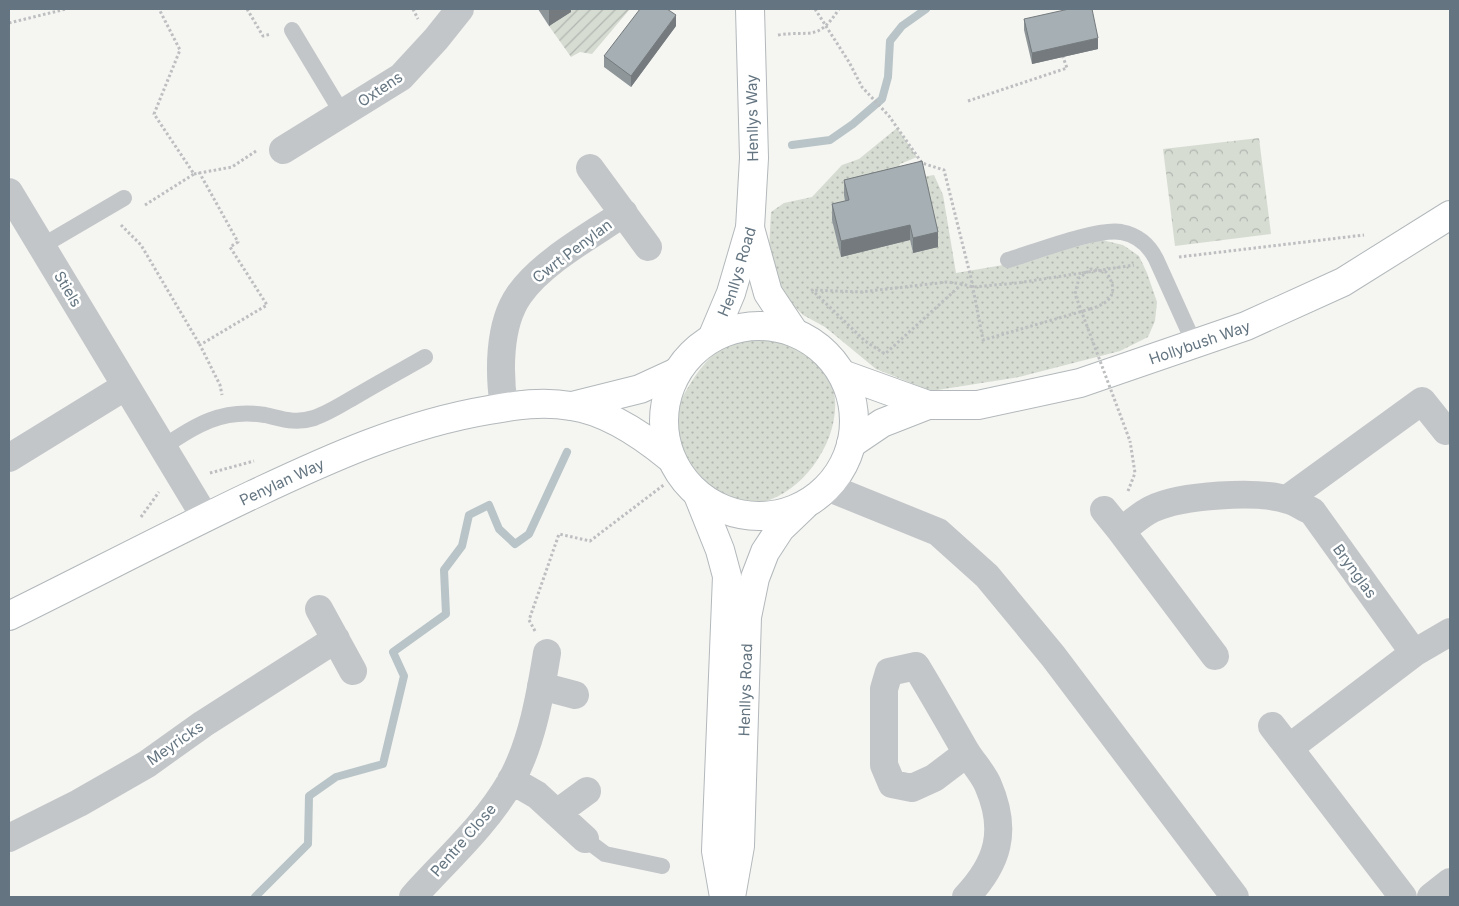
<svg xmlns="http://www.w3.org/2000/svg" width="1459" height="906" viewBox="0 0 1459 906" font-family="Inter,sans-serif">
	<style>
		.grass { fill: url(#grass-dots) }
		.park { fill: url(#park-crowns) }
		.garden { fill: url(#garden-furrows) }
		.lines { fill: none; stroke-linecap: round; stroke-linejoin: round }
		.stream { stroke: #b8c4c7; stroke-width: 8 }
		.secondary-casing { stroke: #b2b8bb; stroke-width: 30 }
		.path { stroke: #bcbec0; stroke-width: 3; stroke-dasharray: 2.5 2.5; stroke-linecap: butt }
		.lane { stroke: #c2c6c9; stroke-width: 16 }
		.street { stroke: #c2c6c9; stroke-width: 28 }
		.secondary { stroke: #fff; stroke-width: 28 }
		.path-bridge { stroke: #bcbec0; stroke-width: 3; stroke-dasharray: 2.5 2.5; stroke-linecap: butt }
		.wall { fill: #8f969a }
		.shaded-wall { fill: #747a7d }
		.building { fill: #a6afb3; stroke: #747a7d }
		.labels { text-anchor: middle; dominant-baseline: central; stroke-width: 5; stroke-linejoin: round; paint-order: stroke }
		.street-label { font-size: 15px; fill: #647581; stroke: #fff }
	</style>
	<defs>
		<pattern id="grass-dots" width="8" height="8" patternUnits="userSpaceOnUse" patternTransform="scale(1.25)"><rect width="8" height="8" fill="#d6dcd2"/><path d="M2 2h.1M6 6h.1" fill="none" stroke="#b1b7b0" stroke-width="1.8" stroke-linecap="round"/></pattern>
		<pattern id="park-crowns" width="20" height="18" patternUnits="userSpaceOnUse" patternTransform="scale(1.25)"><rect width="20" height="18" fill="#d6dcd2"/><path d="M2 6a3 3 0 1 1 6 0M12 15a3 3 0 1 1 6 0" fill="none" stroke="#b1b7b0"/></pattern>
		<pattern id="garden-furrows" width="10" height="10" patternUnits="userSpaceOnUse" patternTransform="scale(1.25)"><rect width="10" height="10" fill="#d6dcd2"/><path d="M-1 1l2-2M0 10L10 0M9 11l2-2" fill="none" stroke="#b1b7b0"/></pattern>
	</defs>
	<rect width="100%" height="100%" fill="#f5f5f1"/>
	<path class="grass" d="M 897,128 L 917,157 L 900,164 L 898,171 L 849,216 L 841,256 L 910,240 L 913,253 L 922,177 L 934,175 L 943,195 L 956,273 L 1009,264 L 1102,240 L 1123,245 L 1139,256 L 1147,273 L 1157,302 L 1155,321 L 1148,337 L 1120,351 L 1019,377 L 931,391 L 876,369 L 825,327 L 803,315 L 787,299 L 779,287 L 769,250 L 771,212 L 784,203 L 812,197 L 842,165 L 859,159 Z
		M 764,336 C 779,340 794,342 807,351 C 868,392 820,491 759,503 C 745,505 731,501 719,496 C 699,489 684,470 679,449 C 675,436 674,418 679,405 C 690,380 712,348 738,338 C 745,336 756,337 764,336 Z"/>
	<path class="park" d="M 1259,138 L 1271,234 L 1175,246 L 1163,149 Z"/>
	<path class="garden" d="M 569,9 L 630,9 L 592,54 L 580,52 L 571,57 L 549,26 L 571,12 Z"/>
	<g class="lines">
		<path class="stream" d="M 792,145 L 830,140 L 853,124 L 882,99 L 888,77 L 890,41 L 902,26 L 926,9
			M 255,897 L 308,844 L 309,796 L 336,777 L 383,764 L 404,676 L 393,652 L 446,614 L 444,570 L 462,546 L 469,515 L 489,505 L 499,529 L 515,544 L 529,534 L 567,452"/>
		<defs>
			<g id="secondary">
				<path d="M 750,228 L 768,293 L 794,332"/>
				<circle cx="759" cy="421" r="95"/>
				<path id="s1" d="M 712,338 L 731,293 L 750,228 L 754,158 L 750,9"/>
				<path id="s2" d="M 842,374 L 928,405 L 978,405 L 1080,383 L 1246,326 L 1343,282 L 1450,215"/>
				<path d="M 572,406 L 640,389 L 677,372"/>
				<path d="M 851,444 L 882,423 L 928,405"/>
				<path d="M 698,495 L 720,550 L 727,576 L 716,851 L 724,897"/>
				<path id="s3" d="M 9,616 C 90,576 170,534 252,495 C 328,459 405,424 489,410 C 516,405 543,401 571,406 C 607,411 642,435 670,458"/>
				<path id="s4" d="M 731,897 L 740,846 L 747,617 L 755,578 L 765,552 L 780,529 L 804,506"/>
			</g>
		</defs>
		<use href="#secondary" class="secondary-casing"/>
		<path class="path" d="M 247,9 L 263,36 L 271,34
			M 413,9 L 418,19
			M 815,9 L 849,62 L 862,87 L 889,116 L 922,163 L 944,170 L 971,278 L 983,340 L 1090,309
			M 9,23 L 66,9
			M 778,35 C 812,30 817,42 839,9
			M 968,101 L 1067,68 L 1063,57
			M 199,172 L 238,242 L 230,247 L 267,305 L 200,345 L 220,385 L 222,395
			M 194,174 L 232,167 L 256,151
			M 145,205 L 194,174 L 154,114 L 180,50 L 159,9
			M 121,225 L 141,245 L 200,345
			M 1179,257 L 1364,235
			M 962,284 L 947,282 L 861,292 L 812,290 L 865,341 L 885,354 L 962,284 L 973,287 L 1017,283 L 1134,265
			M 210,473 L 254,461
			M 1128,491 L 1135,473 L 1130,441
			M 141,517 L 159,492
			M 535,631 L 529,620 L 559,534 L 590,541 L 665,484"/>
		<path class="lane" d="M 292,30 L 342,113
			M 42,246 L 124,198
			M 1008,260 C 1035,252 1096,228 1121,232 C 1137,235 1149,245 1156,259 L 1189,332 L 1191,345
			M 162,448 C 195,425 223,408 265,415 C 283,419 295,424 314,418 C 329,413 344,403 358,395 C 380,382 402,370 425,357
			M 585,839 L 605,854 L 662,866"/>
		<path class="street" d="M 283,150 L 401,77 L 436,39 L 460,9
			M 590,168 L 648,247
			M 9,192 L 205,517
			M 504,407 C 499,374 498,325 519,295 C 542,262 590,236 624,213
			M 9,458 L 126,386
			M 827,487 L 938,532 L 987,576 L 1053,656 L 1235,897
			M 1287,499 L 1422,401 L 1446,431
			M 1104,510 L 1121,531
			M 319,609 L 353,671
			M 1215,656 L 1121,531 C 1131,524 1141,514 1152,509 C 1181,495 1258,490 1288,500 C 1296,502 1304,508 1312,511 L 1414,653
			M 541,686 L 575,695
			M 1272,726 L 1289,748
			M 511,780 L 537,795 L 585,839
			M 557,813 L 587,791
			M 9,838 L 79,803 L 147,764 L 203,724 L 336,639
			M 413,897 C 446,860 486,825 511,781 C 532,743 540,696 547,653
			M 966,897 C 998,863 1008,831 988,785 C 983,773 972,762 965,750 C 949,722 933,694 916,666 L 889,672 L 884,689 L 884,765 L 892,784 L 912,788 L 934,778 L 967,753
			M 1403,897 L 1289,748 L 1414,653 L 1450,632
			M 1431,897 L 1450,882"/>
		<use href="#secondary" class="secondary"/>
		<path class="path-bridge" d="M 1090,309 C 1111,303 1120,292 1106,272 L 1091,269 L 1079,278 L 1075,294 L 1130,441"/>
	</g>
	<path class="wall" d="M 538,9 L 571,9 L 571,12 L 549,26 Z
		M 1024,19 L 1098,49 L 1032,64 L 1024,30 Z
		M 676,26 L 631,87 L 604,67 L 604,56 Z
		M 922,161 L 938,247 L 913,253 L 910,240 L 841,257 L 832,220 L 832,204 L 845,201 L 844,195 L 844,180 Z"/>
	<path class="shaded-wall" d="M 551,9 L 571,9 L 571,12 L 549,26 L 549,10 Z
		M 676,15 L 676,26 L 631,87 L 631,76 Z
		M 1098,38 L 1098,49 L 1032,64 L 1032,53 Z
		M 910,225 L 910,240 L 841,257 L 841,241 Z
		M 938,232 L 938,247 L 913,253 L 913,238 Z"/>
	<path class="building" d="M 640,9 L 667,9 L 676,15 L 631,76 L 604,56 Z
		M 1069,9 L 1092,9 L 1098,38 L 1032,53 L 1024,19 Z
		M 922,161 L 938,232 L 913,238 L 910,225 L 841,241 L 832,204 L 849,200 L 844,180 Z"/>
	<g class="labels">
		<g class="street-label">
			<text transform="translate(380 89) rotate(-34)">Oxtens</text>
			<text transform="translate(752 118) rotate(-91)">Henllys Way</text>
			<text transform="translate(572 251) rotate(-37)">Cwrt Penylan</text>
			<text stroke="none"><textPath href="#s1" startOffset="71">Henllys Road</textPath></text>
			<text transform="translate(68 289) rotate(59)">Stiels</text>
			<text stroke="none"><textPath href="#s2" startOffset="372">Hollybush Way</textPath></text>
			<text stroke="none"><textPath href="#s3" startOffset="304">Penylan Way</textPath></text>
			<text transform="translate(1355 571) rotate(54)">Brynglas</text>
			<text stroke="none"><textPath href="#s4" startOffset="208">Henllys Road</textPath></text>
			<text transform="translate(175 743) rotate(-35)">Meyricks</text>
			<text transform="translate(463 840) rotate(-49)">Pentre Close</text>
		</g>
	</g>
	<rect width="1459" height="906" fill="none" stroke="#647581" stroke-width="20"/>
</svg>
